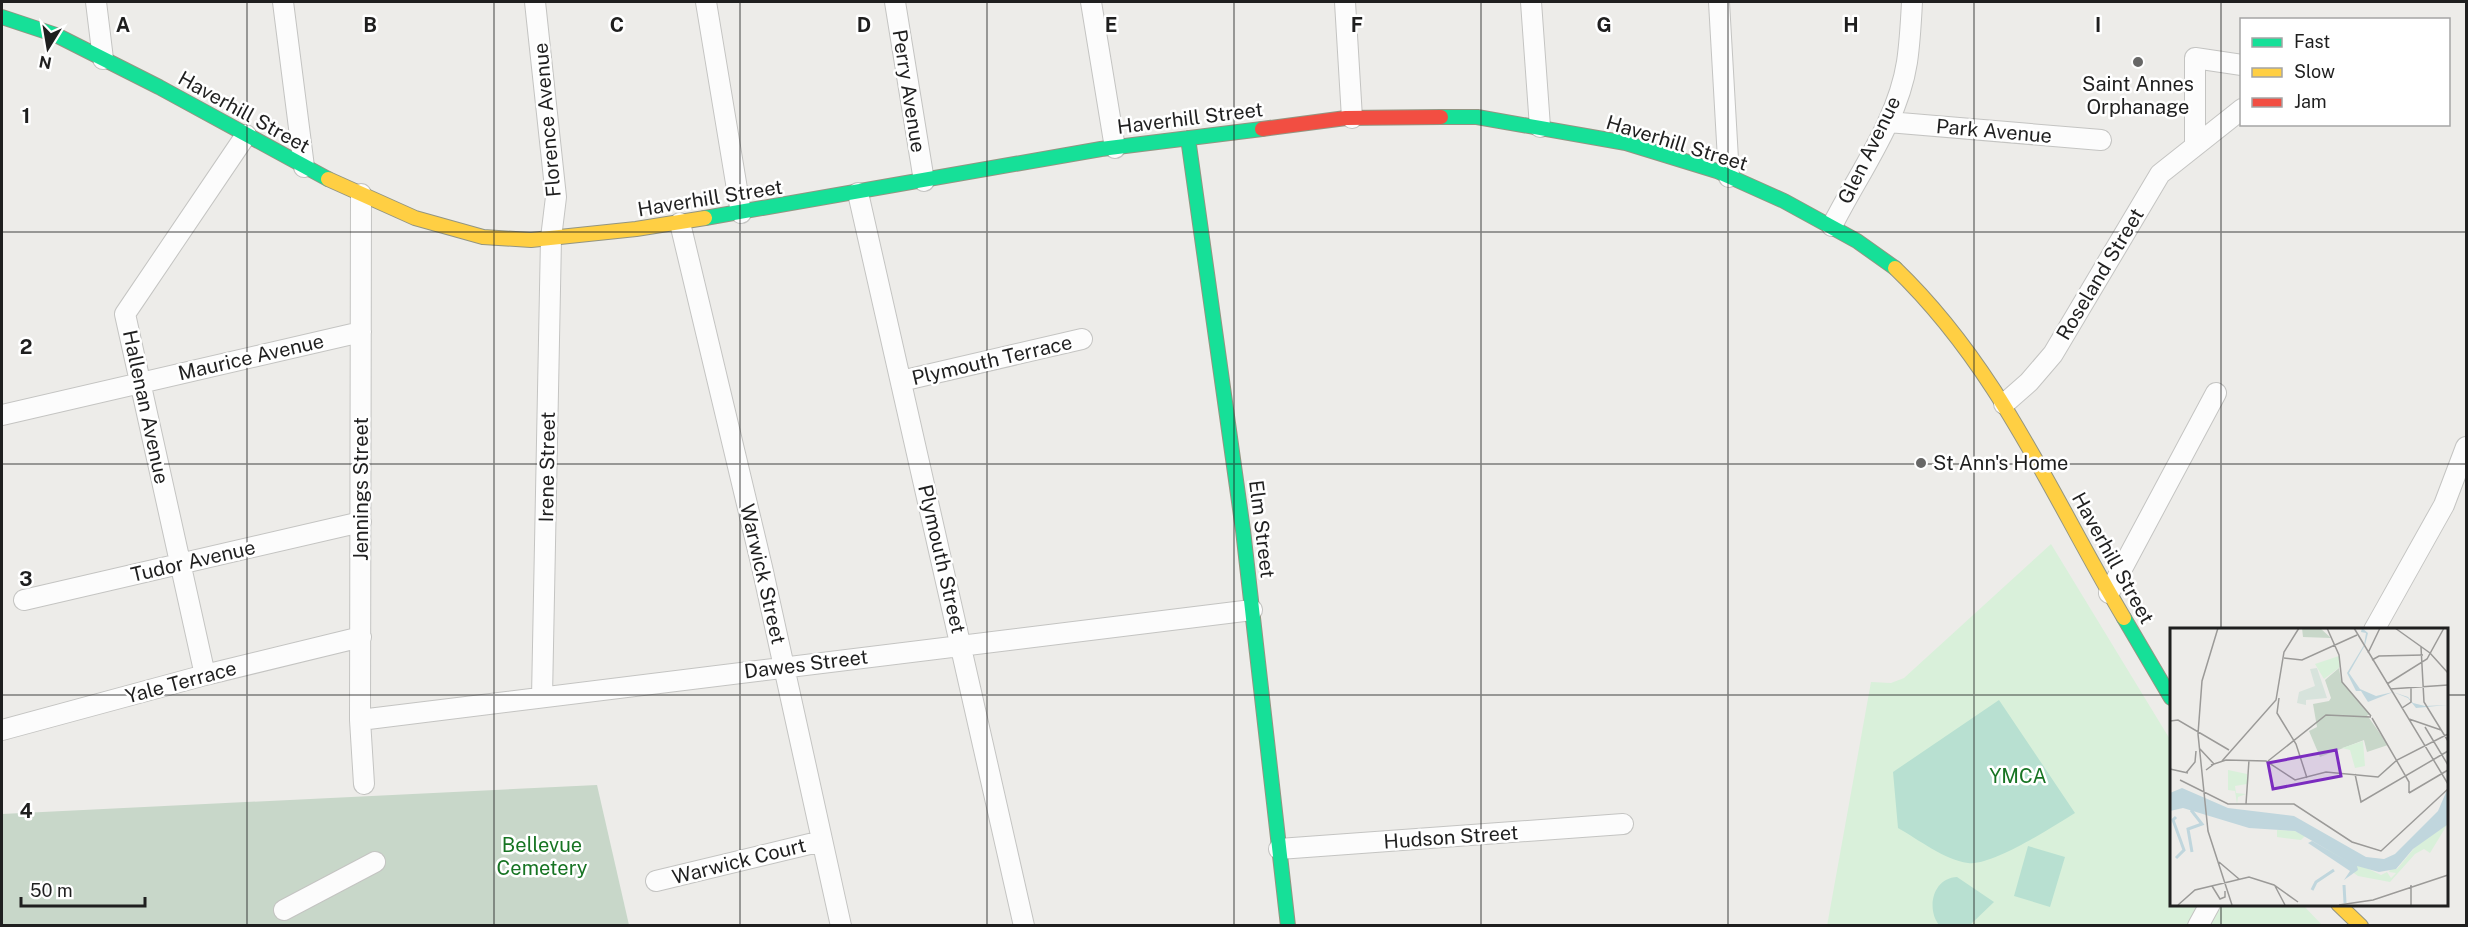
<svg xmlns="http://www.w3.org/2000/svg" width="2468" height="927" viewBox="0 0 2468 927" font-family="'Public Sans',sans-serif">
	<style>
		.cemetery { fill: #c8d7c9 }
		.park { fill: #d9f0da }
		.pitch { fill: #b8e0d1 }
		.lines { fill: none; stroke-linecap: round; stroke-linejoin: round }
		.street-casing { stroke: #c4c4c2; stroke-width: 22 }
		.fast-casing { stroke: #939582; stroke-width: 16 }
		.slow-casing { stroke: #939582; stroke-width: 16 }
		.jam-casing { stroke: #939582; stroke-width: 16 }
		.street { stroke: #fcfcfc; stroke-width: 20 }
		.fast { stroke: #16e098; stroke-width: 14 }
		.slow { stroke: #ffcf43; stroke-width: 14 }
		.jam { stroke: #f24e42; stroke-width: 14 }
		.grid { fill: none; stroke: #1f1f1f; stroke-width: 1.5; stroke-opacity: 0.55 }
		.poi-dot { fill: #676766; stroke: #fff; stroke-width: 2 }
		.labels { text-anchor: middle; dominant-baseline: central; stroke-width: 5; stroke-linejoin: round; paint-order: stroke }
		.poi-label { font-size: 20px; fill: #1f1f1f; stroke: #fff }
		.street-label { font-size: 20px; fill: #1f1f1f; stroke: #fff }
		.park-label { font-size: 20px; fill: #177423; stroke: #fff }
		.inset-river { fill: none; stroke: #c0d6dd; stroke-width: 3 }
		.inset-road { fill: none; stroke: #9b9a98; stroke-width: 1.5 }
		.view { fill: #7b2cbf; fill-opacity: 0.15; stroke: #7b2cbf; stroke-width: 3 }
		.inset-edge { fill: none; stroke: #1f1f1f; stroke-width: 3 }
		.grid-label { font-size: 20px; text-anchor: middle; font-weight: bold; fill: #1f1f1f; stroke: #fff; stroke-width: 5; stroke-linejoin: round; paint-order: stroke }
	</style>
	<rect width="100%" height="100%" fill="#edece9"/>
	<path class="cemetery" d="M 597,785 L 629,925 L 2,926 L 2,814 Z"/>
	<path class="park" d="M 2051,544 L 2171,741 L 2171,904 L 2303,905 L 2322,925 L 1827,926 L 1871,682 L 1891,683 L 1904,678 Z"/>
	<path class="pitch" d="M 1999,700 L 2075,813 C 2054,826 1991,867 1968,863 C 1944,860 1918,839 1898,828 L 1893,772 Z
		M 2028,846 L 2065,857 L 2050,907 L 2014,896 Z
		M 1957,877 L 1994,902 L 1970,925 L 1939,925 C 1926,908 1933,878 1957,877 Z"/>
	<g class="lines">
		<defs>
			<path id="street" d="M 96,2 L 103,59
				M 283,2 L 304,167
				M 535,2 L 556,197 L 551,238 L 542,697
				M 706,2 L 741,213
				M 895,2 L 924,181
				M 1091,2 L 1115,148
				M 1345,2 L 1352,118
				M 1531,2 L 1540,127
				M 1719,2 L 1729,177
				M 1888,122 L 2101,140
				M 2195,144 L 2195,58 L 2242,65
				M 858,193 L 1024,926
				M 361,194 L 360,720 L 364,784
				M 680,223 L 762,567 L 841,926
				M 1832,226 C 1858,174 1898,121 1907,62 C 1910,42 1911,21 1912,2
				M 901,381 L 1082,339
				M 2004,404 L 2029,382 L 2053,354 L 2160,174 L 2242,109
				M 2,415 L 361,332
				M 2109,593 L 2216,393
				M 24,600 L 361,522
				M 2374,630 L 2444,505 L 2466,447
				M 205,675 L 125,314 L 246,135
				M 360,720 L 1252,610
				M 2,730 L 205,675 L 361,637
				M 1279,849 L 1623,824
				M 656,881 L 822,841
				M 284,910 L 375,862
				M 2198,926 L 2210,904"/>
			<path id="fast" d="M 2,17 L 56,35 L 159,87 L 328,179
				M 1441,117 L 1477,117 L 1626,143 L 1717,171 L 1784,201 L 1857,241 L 1895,268
				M 1188,138 L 1243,530 L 1288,926
				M 705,218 L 1101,149 L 1262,129
				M 2124,618 L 2171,698"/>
			<path id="slow" d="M 328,179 L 415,218 L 483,237 L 531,240 L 636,229 L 705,218
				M 1895,268 C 2000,369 2051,495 2124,618
				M 2338,904 L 2361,926"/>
			<path id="jam" d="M 1262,129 L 1346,118 L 1441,117"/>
		</defs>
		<use href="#street" class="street-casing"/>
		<use href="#fast" class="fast-casing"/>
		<use href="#slow" class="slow-casing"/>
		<use href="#jam" class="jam-casing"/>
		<use href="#street" class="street"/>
		<use href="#fast" class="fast"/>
		<use href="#slow" class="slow"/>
		<use href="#jam" class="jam"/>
	</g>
	<path class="grid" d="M 247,2 L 247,926M 494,2 L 494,926M 740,2 L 740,926M 987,2 L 987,926M 1234,2 L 1234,926M 1481,2 L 1481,926M 1728,2 L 1728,926M 1974,2 L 1974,926M 2221,2 L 2221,630M 2,232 L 2466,232M 2,464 L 2466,464M 2,695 L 2171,695M 2446,695 L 2466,695M 2221,904 L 2221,926"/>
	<g class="poi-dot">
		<circle cx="2138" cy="62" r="6"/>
		<circle cx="1921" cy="463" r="6"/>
	</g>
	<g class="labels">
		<g class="poi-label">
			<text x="2138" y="84">Saint Annes<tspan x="2138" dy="23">Orphanage</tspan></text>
			<text x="1933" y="463" text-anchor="start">St Ann's Home</text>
		</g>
		<g class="street-label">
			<text transform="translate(909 91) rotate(81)">Perry Avenue</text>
			<text transform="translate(244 112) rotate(29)">Haverhill Street</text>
			<text transform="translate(1190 118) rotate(-7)">Haverhill Street</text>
			<text transform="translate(547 120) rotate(-95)">Florence Avenue</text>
			<text transform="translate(1994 131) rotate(5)">Park Avenue</text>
			<text transform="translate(1677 143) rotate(17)">Haverhill Street</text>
			<text transform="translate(1869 150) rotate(-64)">Glen Avenue</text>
			<text transform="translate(710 198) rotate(-9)">Haverhill Street</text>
			<text transform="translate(2100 274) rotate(-59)">Roseland Street</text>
			<text transform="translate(251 357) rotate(-13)">Maurice Avenue</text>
			<text transform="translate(992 360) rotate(-13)">Plymouth Terrace</text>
			<text transform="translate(146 407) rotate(78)">Hallenan Avenue</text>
			<text transform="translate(547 467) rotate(-89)">Irene Street</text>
			<text transform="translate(361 489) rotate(-90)">Jennings Street</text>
			<text transform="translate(1262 529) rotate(83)">Elm Street</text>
			<text transform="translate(2113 558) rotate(61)">Haverhill Street</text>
			<text transform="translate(942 559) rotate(77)">Plymouth Street</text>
			<text transform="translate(193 561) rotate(-13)">Tudor Avenue</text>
			<text transform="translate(763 574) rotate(77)">Warwick Street</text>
			<text transform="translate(806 664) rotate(-7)">Dawes Street</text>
			<text transform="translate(181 682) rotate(-15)">Yale Terrace</text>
			<text transform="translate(1451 837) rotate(-4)">Hudson Street</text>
			<text transform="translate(739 861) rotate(-14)">Warwick Court</text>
		</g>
		<g class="park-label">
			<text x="2018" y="776">YMCA</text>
			<text x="542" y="845">Bellevue<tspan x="542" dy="23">Cemetery</tspan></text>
		</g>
	</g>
	<g transform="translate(2170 628)">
		<rect width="278" height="278" fill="#edece9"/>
		<path d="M 147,40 L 157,70 L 136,72 L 136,77 L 127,75 L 129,64 L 145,58 L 140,41 Z" fill="#d7e3dc"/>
		<path d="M 132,0 L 150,0 L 161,10 L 133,9 ZM 169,40 L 171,52 L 200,87 L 155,87 L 197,87 L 218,117 L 197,124 L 194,112 L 150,129 L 139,103 L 147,99 L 143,76 L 159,73 L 161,70 L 155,52 Z" fill="#c8d7c9"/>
		<path d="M 169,28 L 170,39 L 154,51 L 145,36 ZM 193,113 L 195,138 L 185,140 L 180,122 L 172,120 ZM 58,142 L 77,146 L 77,156 L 65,158 L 66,165 L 76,166 L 68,169 L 67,176 L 65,163 L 58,162 ZM 277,197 L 260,225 L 254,221 L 245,226 L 220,254 L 188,248 L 155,224 L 155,220 L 211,247 L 217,244 L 221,250 L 226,245 L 219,244 L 221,240 L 227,241 L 246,218 ZM 107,202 L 125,203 L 135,208 L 131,212 L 107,209 Z" fill="#d9f0da"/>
		<path d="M 192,0 L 198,5 L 195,17 L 179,45 L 190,61 L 206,68 L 223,64 L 238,69 L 243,75 L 255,78 L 277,77 L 246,80 L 238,70 L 223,64 L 198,74 L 191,63 L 186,63 L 177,45 L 194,17 L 196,5 L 191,4 ZM 12,160 L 58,180 L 124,188 L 196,229 L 214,231 L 225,226 L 268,183 L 277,162 L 277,197 L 243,221 L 226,241 L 209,244 L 187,238 L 188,242 L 174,252 L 180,243 L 138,215 L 142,213 L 184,237 L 125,203 L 79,200 L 13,180 L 0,183 L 0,165 Z" fill="#c0d6dd"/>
		<path class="inset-river" d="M 21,182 L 32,196 L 18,201 L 22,224M 6,189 L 3,192 L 14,222 L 6,230M 174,257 L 175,275M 142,262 L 146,254 L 164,242"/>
		<path class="inset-road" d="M 48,0 L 32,53 L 28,106 L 38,203 L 62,277M 157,0 L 169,27 L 172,54 L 201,88M 184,0 L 278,156M 225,0 L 260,25 L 278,45M 251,19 L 254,74 L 278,113M 198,25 L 210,0M 114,30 L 132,32 L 187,7M 202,32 L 209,28 L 253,27M 217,56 L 257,31 L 274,0M 220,61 L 278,57M 109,70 L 107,85 L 126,116 L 137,150M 232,80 L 241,74 L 241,60M 202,90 L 239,154 L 239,165M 239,91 L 271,102M 0,93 L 8,92 L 59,122M 255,99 L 278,137M 30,121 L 44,136 L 36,142M 52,133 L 106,72 L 114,24 L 129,0M 98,133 L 156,87 L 201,89M 41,137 L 56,132 L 96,133 L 125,152 L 156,144 L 208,149 L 227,132 L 278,106M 0,141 L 18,145M 16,145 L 25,134 L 26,123M 185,146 L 191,174 L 278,123M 10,152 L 58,176 L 124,176 L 182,214 L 211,223 L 278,161M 239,165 L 278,142M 76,176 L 79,132M 49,234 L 69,251M 42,258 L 50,271 L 55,269 L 55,263M 105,258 L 115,277M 8,277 L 25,262 L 79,249 L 104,257 L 128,274M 169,277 L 203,272 L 278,247M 241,277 L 241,257"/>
		<path class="view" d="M 166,122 L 171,148 L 103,161 L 98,135 Z"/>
		<rect width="278" height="278" class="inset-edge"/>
	</g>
	<g class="grid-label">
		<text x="123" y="32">A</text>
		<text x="370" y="32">B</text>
		<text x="617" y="32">C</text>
		<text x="864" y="32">D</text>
		<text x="1111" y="32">E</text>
		<text x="1357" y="32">F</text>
		<text x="1604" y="32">G</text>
		<text x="1851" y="32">H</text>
		<text x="2098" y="32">I</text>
		<text x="26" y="123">1</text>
		<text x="26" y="354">2</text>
		<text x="26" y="586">3</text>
		<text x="26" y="818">4</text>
	</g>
	<rect width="2468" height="927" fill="none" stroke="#1f1f1f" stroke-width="6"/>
	<rect x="2240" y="18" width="210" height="108" fill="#ffffff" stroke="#a5a5a5" stroke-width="1.5"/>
	<rect x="2252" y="38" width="30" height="9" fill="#16e098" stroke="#a5a5a5" stroke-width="1.5"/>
	<text x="2294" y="48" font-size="18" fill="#1f1f1f">Fast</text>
	<rect x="2252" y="68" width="30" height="9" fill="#ffcf43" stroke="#a5a5a5" stroke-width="1.5"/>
	<text x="2294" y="78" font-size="18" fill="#1f1f1f">Slow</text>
	<rect x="2252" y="98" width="30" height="9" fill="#f24e42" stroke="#a5a5a5" stroke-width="1.5"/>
	<text x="2294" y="108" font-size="18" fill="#1f1f1f">Jam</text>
	<g transform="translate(48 48) rotate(191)" stroke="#ffffff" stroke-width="4.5" paint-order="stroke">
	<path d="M0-4.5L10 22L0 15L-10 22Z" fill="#1f1f1f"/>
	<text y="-9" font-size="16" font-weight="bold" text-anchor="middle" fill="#1f1f1f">N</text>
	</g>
	<path d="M21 897v9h124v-9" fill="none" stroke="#1f1f1f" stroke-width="3"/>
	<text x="30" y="897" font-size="18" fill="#1f1f1f" stroke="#ffffff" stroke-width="4.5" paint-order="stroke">50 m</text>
</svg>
